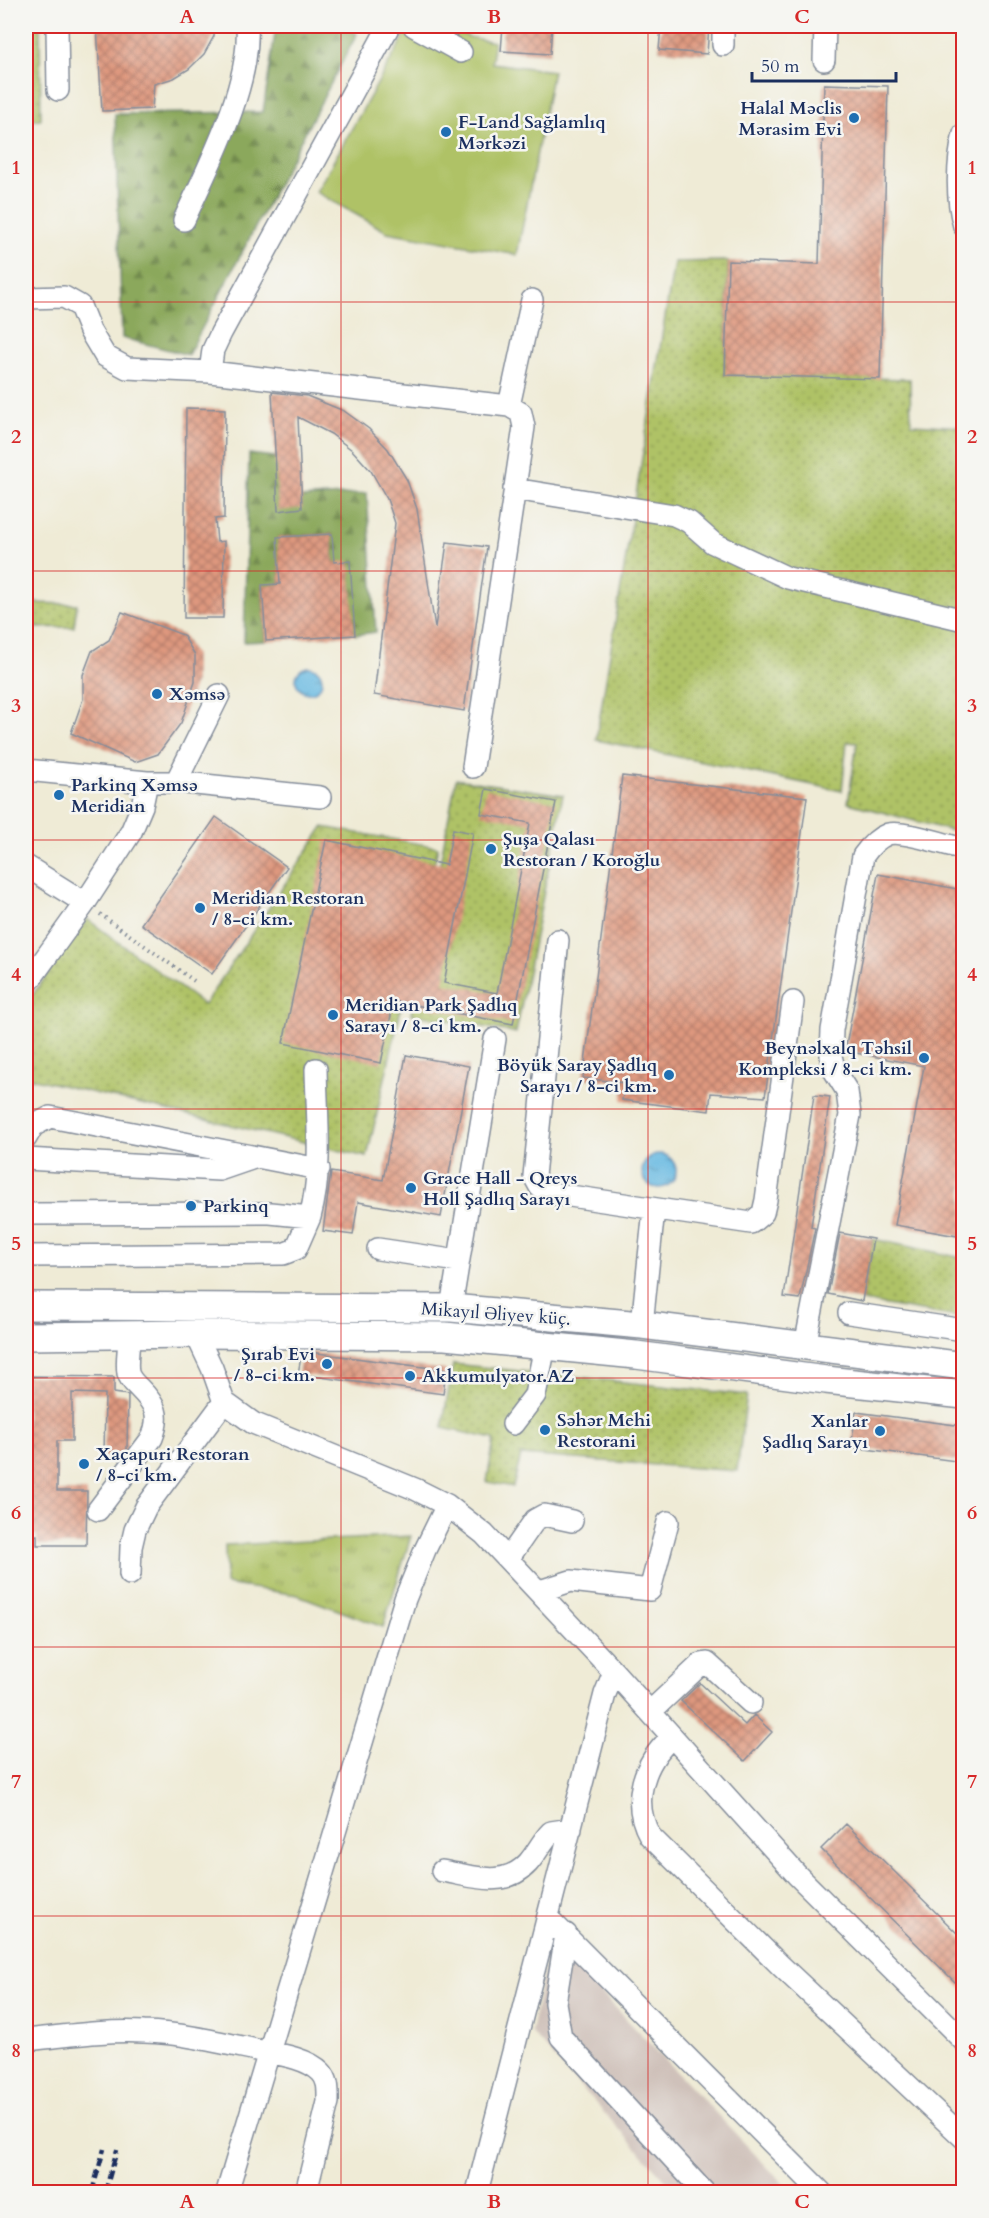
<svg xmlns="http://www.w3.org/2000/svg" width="989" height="2218" viewBox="0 0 989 2218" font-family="Cardo,serif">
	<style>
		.industrial { fill: #cfc1ba }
		.grass { fill: url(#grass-tufts); stroke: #657862; stroke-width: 1.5 }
		.forest { fill: url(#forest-firs); stroke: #536c5c; stroke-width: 1.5 }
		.park { fill: url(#park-dots); stroke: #657862; stroke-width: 1.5 }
		.garden { fill: #afc266; stroke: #657862; stroke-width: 1.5 }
		.water { fill: url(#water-ripples); stroke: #4074a0; stroke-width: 1.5 }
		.building { fill: url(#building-cross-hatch) }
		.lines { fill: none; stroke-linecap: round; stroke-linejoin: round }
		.minor-casing { stroke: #858d9a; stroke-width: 24 }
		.major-casing { stroke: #858d9a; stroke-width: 30 }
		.path { stroke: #858d9a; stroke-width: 4; stroke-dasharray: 1.5 4.5; stroke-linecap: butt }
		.minor { stroke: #fff; stroke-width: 21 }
		.major { stroke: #fff; stroke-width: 27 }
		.rail { stroke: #1b2f5e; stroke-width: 4.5; stroke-dasharray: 9 4.5; stroke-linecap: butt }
		.grid { fill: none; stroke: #d62828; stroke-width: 1.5; stroke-opacity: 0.55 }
		.poi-dot { fill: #1f6fb2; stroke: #f6f6f2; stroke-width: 2 }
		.labels { text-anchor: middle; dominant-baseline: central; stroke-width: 5; stroke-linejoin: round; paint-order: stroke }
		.poi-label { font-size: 18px; font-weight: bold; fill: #1b2f5e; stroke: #f6f6f2; text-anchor: start }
		.street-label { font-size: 18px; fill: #1b2f5e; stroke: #f6f6f2 }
		.neatline { fill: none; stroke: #d62828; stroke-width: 2 }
		.grid-label { font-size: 20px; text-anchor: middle; font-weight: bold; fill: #d62828 }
	</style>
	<defs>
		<pattern id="grass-tufts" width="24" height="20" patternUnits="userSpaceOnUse" patternTransform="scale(1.5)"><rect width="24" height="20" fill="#afc266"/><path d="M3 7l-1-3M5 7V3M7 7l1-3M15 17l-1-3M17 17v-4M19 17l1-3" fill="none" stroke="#8e9e57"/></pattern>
		<pattern id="forest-firs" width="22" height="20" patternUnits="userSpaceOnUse" patternTransform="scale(1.5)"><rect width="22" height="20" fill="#8ba85b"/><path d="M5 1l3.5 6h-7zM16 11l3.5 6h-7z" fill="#71894e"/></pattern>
		<pattern id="park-dots" width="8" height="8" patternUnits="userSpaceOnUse" patternTransform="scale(1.5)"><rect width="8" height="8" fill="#afc266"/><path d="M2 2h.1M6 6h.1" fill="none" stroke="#8e9e57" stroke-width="1.8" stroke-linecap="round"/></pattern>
		<pattern id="water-ripples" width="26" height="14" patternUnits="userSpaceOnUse" patternTransform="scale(1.5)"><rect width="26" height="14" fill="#65b8e1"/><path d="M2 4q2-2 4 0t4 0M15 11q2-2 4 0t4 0" fill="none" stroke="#5296ba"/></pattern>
		<pattern id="building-cross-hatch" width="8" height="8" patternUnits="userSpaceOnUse" patternTransform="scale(1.5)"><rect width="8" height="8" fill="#de987e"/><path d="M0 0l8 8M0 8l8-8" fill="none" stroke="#b37c6a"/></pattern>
	</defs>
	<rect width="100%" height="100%" fill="#f6f6f2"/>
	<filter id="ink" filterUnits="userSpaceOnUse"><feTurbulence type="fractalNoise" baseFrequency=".0167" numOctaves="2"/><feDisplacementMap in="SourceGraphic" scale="12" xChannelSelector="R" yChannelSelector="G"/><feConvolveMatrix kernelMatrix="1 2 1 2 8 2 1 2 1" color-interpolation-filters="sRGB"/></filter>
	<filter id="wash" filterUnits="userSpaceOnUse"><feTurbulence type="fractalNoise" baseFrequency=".008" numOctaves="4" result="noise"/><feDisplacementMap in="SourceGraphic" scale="24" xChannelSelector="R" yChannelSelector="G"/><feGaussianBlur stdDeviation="1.35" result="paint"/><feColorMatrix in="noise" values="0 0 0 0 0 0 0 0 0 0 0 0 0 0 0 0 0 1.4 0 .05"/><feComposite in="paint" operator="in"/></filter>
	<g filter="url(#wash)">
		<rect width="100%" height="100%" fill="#efebd6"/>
		<path class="industrial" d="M 551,1940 L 791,2192 L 676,2192 L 531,2032 Z"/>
		<path class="grass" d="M 411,1536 L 383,1627 L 298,1595 L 226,1584 L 225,1545 Z"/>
		<path class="forest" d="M 276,26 L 346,26 L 357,34 L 188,355 L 122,338 L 115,114 L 263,112 Z
			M 249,454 L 275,457 L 301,498 L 367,493 L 376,632 L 355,635 L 334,562 L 332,534 L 278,537 L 280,584 L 262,586 L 266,641 L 244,642 Z"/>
		<path class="park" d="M 26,26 L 40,26 L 41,119 L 26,121 Z
			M 728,261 L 725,375 L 910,379 L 911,424 L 963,427 L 963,834 L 848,803 L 857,743 L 847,742 L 842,791 L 596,740 L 674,262 Z
			M 26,603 L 77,604 L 74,627 L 26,628 Z
			M 456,779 L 563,795 L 516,1033 L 411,1014 Z
			M 323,827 L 438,847 L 367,1157 L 26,1077 L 26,1004 L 87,919 L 204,1005 Z
			M 873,1239 L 963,1258 L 963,1318 L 862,1301 Z
			M 453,1364 L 747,1395 L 737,1471 L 521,1455 L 513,1487 L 487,1482 L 494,1439 L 442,1428 Z"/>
		<path class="garden" d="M 410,26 L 449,26 L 469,37 L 494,42 L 492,63 L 553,71 L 517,255 L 387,232 L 316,192 Z"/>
		<path class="water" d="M296 680a13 13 0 1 1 26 0a13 13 0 1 1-26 0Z
			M642 1171a17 17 0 1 1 34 0a17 17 0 1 1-34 0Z"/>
		<g id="blocks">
			<path class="building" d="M 97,26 L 215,26 L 214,36 L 204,54 L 189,69 L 174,78 L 154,84 L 152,109 L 102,111 Z
				M 503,26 L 552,26 L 550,54 L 501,51 Z
				M 661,26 L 709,26 L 707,54 L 659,50 Z
				M 824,84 L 888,86 L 880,379 L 725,375 L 728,261 L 819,264 Z
				M 272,392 L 307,396 L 344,411 L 369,429 L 388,449 L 407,480 L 417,509 L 435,628 L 447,542 L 487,547 L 464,711 L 374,695 L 395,523 L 387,499 L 371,471 L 352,450 L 331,434 L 298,417 L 302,508 L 278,511 Z
				M 186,408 L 225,409 L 224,518 L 215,519 L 217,542 L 224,541 L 223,618 L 184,618 Z
				M 332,534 L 334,562 L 350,561 L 355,635 L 266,641 L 262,585 L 280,584 L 277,537 Z
				M 122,612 L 183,635 L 195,655 L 195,682 L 181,723 L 158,754 L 135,762 L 71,733 L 83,699 L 83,675 L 92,651 L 109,640 Z
				M 622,776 L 807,797 L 765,1097 L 711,1093 L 709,1111 L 622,1100 L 625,1083 L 583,1078 Z
				M 486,789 L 556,802 L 513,1024 L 394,1001 L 381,1063 L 283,1043 L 326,840 L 446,865 L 453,829 L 473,833 L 444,983 L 497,993 L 530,823 L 481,814 Z
				M 216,817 L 287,867 L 212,974 L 141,924 Z
				M 878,874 L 963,890 L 963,1237 L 895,1225 L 924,1066 L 845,1051 Z
				M 406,1055 L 469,1066 L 441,1217 L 358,1202 L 353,1235 L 323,1231 L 331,1172 L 383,1180 Z
				M 814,1095 L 830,1097 L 811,1227 L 815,1228 L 800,1299 L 784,1297 Z
				M 840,1233 L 873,1239 L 862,1301 L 828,1294 Z
				M 302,1351 L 446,1370 L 443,1394 L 298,1374 Z
				M 26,1376 L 114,1377 L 114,1393 L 128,1395 L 127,1450 L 121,1459 L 104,1458 L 105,1394 L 72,1393 L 72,1441 L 57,1441 L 57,1491 L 87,1491 L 86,1545 L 37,1545 L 37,1535 L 26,1536 Z
				M 856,1412 L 963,1426 L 963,1462 L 851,1447 Z
				M 700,1683 L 745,1725 L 754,1715 L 772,1732 L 745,1761 L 681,1701 Z
				M 846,1824 L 963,1939 L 963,1990 L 821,1849 Z"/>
		</g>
	</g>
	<g filter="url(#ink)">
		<use href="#blocks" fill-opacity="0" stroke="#858d9a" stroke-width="1.5"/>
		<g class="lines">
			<defs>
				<path id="minor" d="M 57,26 L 58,90
					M 414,26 L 461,52
					M 723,45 L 723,26
					M 824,60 L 825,26
					M 964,134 C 957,162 956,198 964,226
					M 184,220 C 209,165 251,86 247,26
					M 26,298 L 64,297 L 80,306 L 90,331 L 105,356 L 127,368 L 210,372 L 509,406 L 521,413 L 524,427 L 473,767
					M 210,372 L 213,350 L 221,333 L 389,26
					M 509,406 L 532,300
					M 514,489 L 674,515 L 689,522 L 713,543 L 788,578 L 964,620
					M 26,770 L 147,782 L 176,782 L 219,695
					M 176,782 L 320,797
					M 26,866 L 85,903
					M 558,940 L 534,1176 L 540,1187 L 550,1193 L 751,1223 L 763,1213 L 766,1200 L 793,1002
					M 26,985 L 85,903 L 131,832 L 142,806 L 147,782
					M 26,1138 L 33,1126 L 50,1117 L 319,1169
					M 26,1159 L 219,1170 L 254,1158
					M 26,1214 L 270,1213 L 310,1217 C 323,1169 317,1119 316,1069
					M 378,1249 L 458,1261
					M 26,1256 L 283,1254 L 296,1249 L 310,1217
					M 451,1308 L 495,1039
					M 849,1313 L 964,1330
					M 642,1325 L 654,1209
					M 196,1334 L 212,1368 L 224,1402 L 253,1423 L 415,1489 L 447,1505 L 484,1534 L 614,1672 L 797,1875 L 964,2041
					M 805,1346 L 850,1115 L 847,1091 L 835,1072 L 831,1056 L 832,1030 L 863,856 C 870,846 877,838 888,834 C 902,830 947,845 964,849
					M 513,1424 L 535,1395 L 545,1346
					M 98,1510 L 152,1438 C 161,1415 156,1405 139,1388 C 135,1384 130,1380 128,1373 C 126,1362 129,1347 129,1336
					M 508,1559 L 535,1520 L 544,1515 L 572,1521
					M 130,1574 L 131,1547 L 135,1530 L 146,1507 L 224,1402
					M 540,1591 L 571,1581 L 650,1590 L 668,1522
					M 650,1712 L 701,1664 L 707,1663 L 751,1703
					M 672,1737 C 644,1762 630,1801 650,1836 L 781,1966 L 964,2138
					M 442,1871 C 473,1876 504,1889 528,1863 C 537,1853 542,1841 551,1832 L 571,1829
					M 548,1918 L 821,2192
					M 566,1934 L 555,2003 L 561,2037 L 704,2192
					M 26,2040 C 65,2036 104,2030 144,2032 C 182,2033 219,2042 256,2050 C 276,2054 306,2057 321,2072 C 329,2080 328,2091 328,2102 L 306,2192
					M 227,2192 L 405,1599 L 425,1550 L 447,1505
					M 477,2192 L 605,1694 L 614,1672"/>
				<path id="major" d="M 26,1306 L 451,1308 L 642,1325 L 964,1366
					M 26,1336 L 196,1334 L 445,1336 L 636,1355 L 826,1380 L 964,1395"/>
			</defs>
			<use href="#minor" class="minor-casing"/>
			<use href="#major" class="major-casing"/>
			<path class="path" d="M 100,914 L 197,983"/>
			<use href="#minor" class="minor"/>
			<use href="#major" class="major"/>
			<path class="rail" d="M 92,2192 L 104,2149
				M 105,2192 L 117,2150"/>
		</g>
	</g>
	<path class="grid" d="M 341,26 L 341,2192M 648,26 L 648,2192M 26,302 L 964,302M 26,571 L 964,571M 26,840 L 964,840M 26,1109 L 964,1109M 26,1378 L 964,1378M 26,1647 L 964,1647M 26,1916 L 964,1916"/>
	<g class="poi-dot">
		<circle cx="854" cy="118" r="6"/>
		<circle cx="446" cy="132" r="6"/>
		<circle cx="157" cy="694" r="6"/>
		<circle cx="59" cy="795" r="6"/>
		<circle cx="491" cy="849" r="6"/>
		<circle cx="200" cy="908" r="6"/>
		<circle cx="333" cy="1015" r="6"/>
		<circle cx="924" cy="1058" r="6"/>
		<circle cx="669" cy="1075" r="6"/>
		<circle cx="411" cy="1188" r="6"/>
		<circle cx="191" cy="1206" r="6"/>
		<circle cx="327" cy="1364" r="6"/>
		<circle cx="410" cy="1376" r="6"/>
		<circle cx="545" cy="1430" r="6"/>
		<circle cx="880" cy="1431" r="6"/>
		<circle cx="84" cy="1464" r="6"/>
	</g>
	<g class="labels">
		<g class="poi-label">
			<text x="842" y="108" text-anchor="end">Halal Məclis<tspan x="842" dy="21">Mərasim Evi</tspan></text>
			<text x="458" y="122">F-Land Sağlamlıq<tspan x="458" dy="21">Mərkəzi</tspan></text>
			<text x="169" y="694">Xəmsə</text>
			<text x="71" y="785">Parkinq Xəmsə<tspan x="71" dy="21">Meridian</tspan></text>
			<text x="503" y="839">Şuşa Qalası<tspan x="503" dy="21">Restoran / Koroğlu</tspan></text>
			<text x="212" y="898">Meridian Restoran<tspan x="212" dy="21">/ 8-ci km.</tspan></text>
			<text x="345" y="1005">Meridian Park Şadlıq<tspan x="345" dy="21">Sarayı / 8-ci km.</tspan></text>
			<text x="912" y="1048" text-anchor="end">Beynəlxalq Təhsil<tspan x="912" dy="21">Kompleksi / 8-ci km.</tspan></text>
			<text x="657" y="1065" text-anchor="end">Böyük Saray Şadlıq<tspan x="657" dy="21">Sarayı / 8-ci km.</tspan></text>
			<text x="423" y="1178">Grace Hall - Qreys<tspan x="423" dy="21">Holl Şadlıq Sarayı</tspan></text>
			<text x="203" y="1206">Parkinq</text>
			<text x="315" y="1354" text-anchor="end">Şırab Evi<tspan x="315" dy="21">/ 8-ci km.</tspan></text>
			<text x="422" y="1376">Akkumulyator.AZ</text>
			<text x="557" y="1420">Səhər Mehi<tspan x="557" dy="21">Restorani</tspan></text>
			<text x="868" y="1421" text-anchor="end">Xanlar<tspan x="868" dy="21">Şadlıq Sarayı</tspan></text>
			<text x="96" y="1454">Xaçapuri Restoran<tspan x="96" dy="21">/ 8-ci km.</tspan></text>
		</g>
		<g class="street-label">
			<text transform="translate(496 1314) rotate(4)">Mikayıl Əliyev küç.</text>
		</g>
	</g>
	<rect width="989" height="2218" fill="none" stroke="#f6f6f2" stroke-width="66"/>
	<path d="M752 72v9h144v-9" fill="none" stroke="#1b2f5e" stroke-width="3"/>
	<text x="761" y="72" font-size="18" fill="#1b2f5e" stroke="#f6f6f2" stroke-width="4.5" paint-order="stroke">50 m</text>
	<rect x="33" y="33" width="923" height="2152" class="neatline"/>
	<g class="grid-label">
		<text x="187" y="23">A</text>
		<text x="494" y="23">B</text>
		<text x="802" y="23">C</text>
		<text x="16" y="174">1</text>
		<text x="972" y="174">1</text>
		<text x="16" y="443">2</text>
		<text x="972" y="443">2</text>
		<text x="16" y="712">3</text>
		<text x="972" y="712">3</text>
		<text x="16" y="981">4</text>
		<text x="972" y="981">4</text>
		<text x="16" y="1250">5</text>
		<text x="972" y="1250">5</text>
		<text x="16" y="1519">6</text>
		<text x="972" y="1519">6</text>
		<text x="16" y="1788">7</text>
		<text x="972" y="1788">7</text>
		<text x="16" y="2057">8</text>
		<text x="972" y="2057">8</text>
		<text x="187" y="2208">A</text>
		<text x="494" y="2208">B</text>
		<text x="802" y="2208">C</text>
	</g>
</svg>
